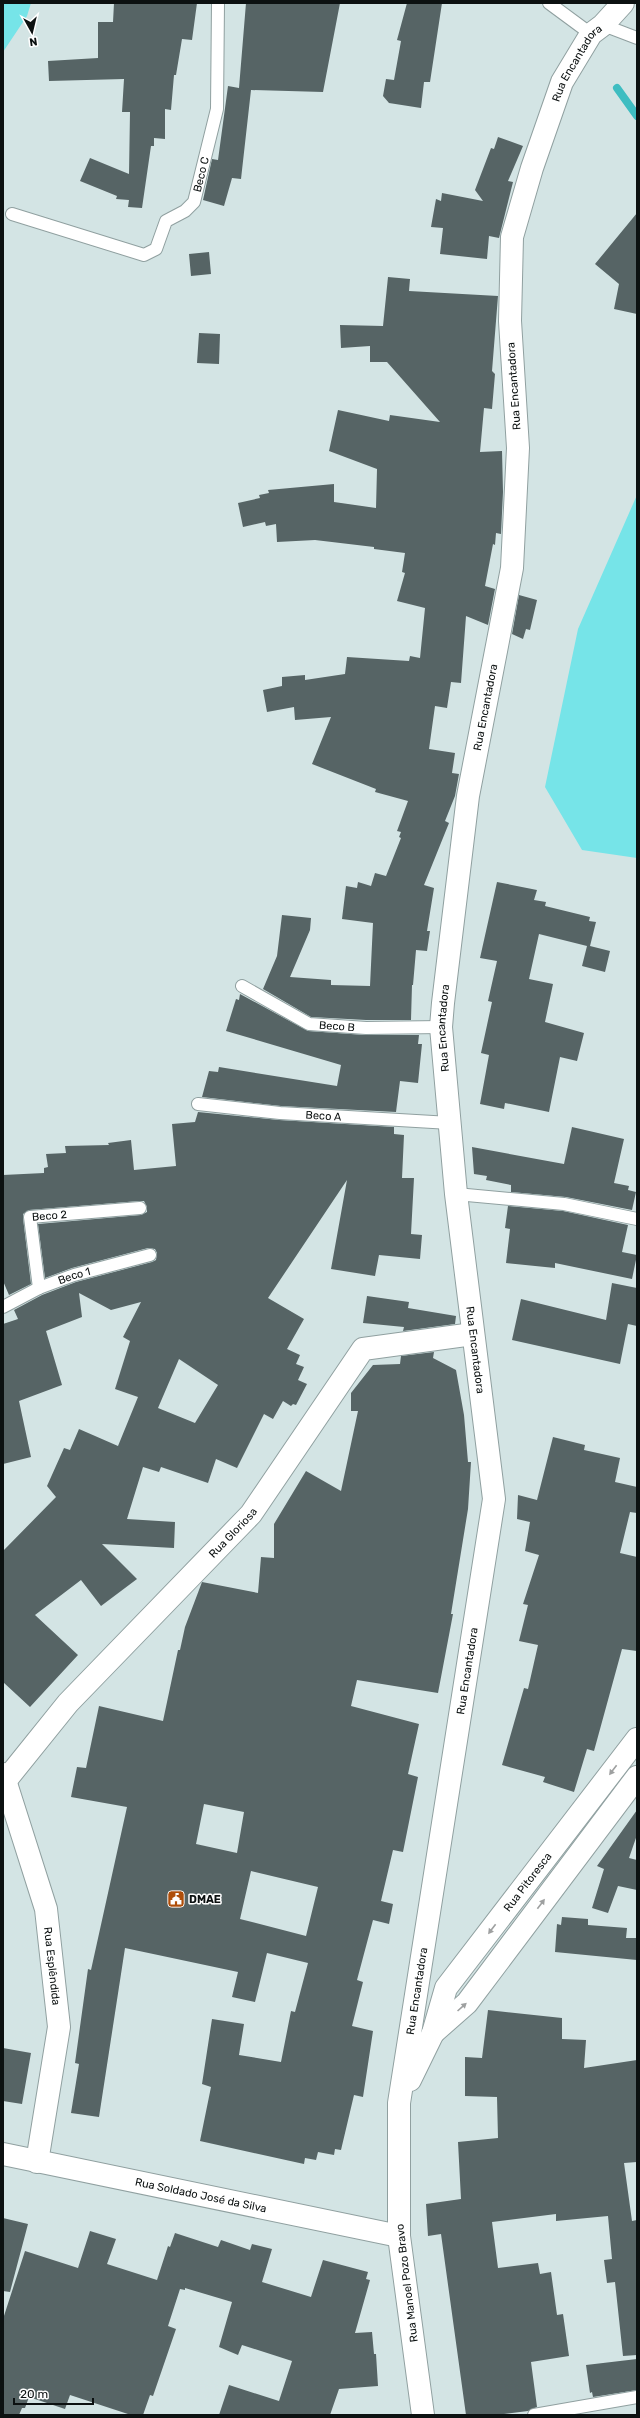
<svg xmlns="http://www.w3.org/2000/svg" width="640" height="2418" viewBox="0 0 640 2418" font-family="Rubik,sans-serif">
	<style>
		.green { fill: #76e4e8 }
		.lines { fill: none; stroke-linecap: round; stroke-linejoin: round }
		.stream { stroke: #3ebdc1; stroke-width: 8 }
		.building { fill: #566465; fill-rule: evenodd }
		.service-casing { stroke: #90a0a0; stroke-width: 14 }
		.minor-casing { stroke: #90a0a0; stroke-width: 24 }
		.service { stroke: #fff; stroke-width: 12 }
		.minor { stroke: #fff; stroke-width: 22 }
		.oneway { fill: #9ea0a0 }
		.labels { text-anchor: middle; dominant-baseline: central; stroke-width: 3; stroke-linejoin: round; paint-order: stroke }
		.street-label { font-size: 11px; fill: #0c1111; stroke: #fff }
		.poi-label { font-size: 11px; font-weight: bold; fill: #0c1111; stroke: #fff; text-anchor: start }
	</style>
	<rect width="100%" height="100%" fill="#d3e4e4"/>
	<path class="green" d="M 3,3 L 31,3 L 27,16 L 3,52 Z
		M 637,495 L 637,858 L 582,850 L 545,787 L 578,629 Z"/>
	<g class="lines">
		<path class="stream" d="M 617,88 L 637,116"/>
	</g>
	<path class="building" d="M 114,3 L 197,3 L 192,40 L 182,39 L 176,75 L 174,75 L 171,110 L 165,109 L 165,139 L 154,138 L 154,146 L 151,146 L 142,208 L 128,207 L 129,200 L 116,199 L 117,196 L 80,181 L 90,158 L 129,174 L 130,112 L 122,112 L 124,79 L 49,81 L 48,61 L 98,58 L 98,22 L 113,22 Z
		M 246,3 L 340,3 L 323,92 L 251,90 L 241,179 L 232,178 L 224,206 L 203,200 L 212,159 L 218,160 L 228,86 L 239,88 Z
		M 407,3 L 442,3 L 430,82 L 424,82 L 421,108 L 389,103 L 383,96 L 386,79 L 394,80 L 401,41 L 397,40 Z
		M 498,137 L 523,146 L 508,181 L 513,182 L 499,238 L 489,236 L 487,259 L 440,254 L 443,228 L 431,227 L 436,199 L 441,201 L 442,193 L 483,201 L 475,190 L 491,148 L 494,149 Z
		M 637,213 L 637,314 L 614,309 L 619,284 L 595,264 Z
		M 209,252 L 211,274 L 191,276 L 189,254 Z
		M 388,277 L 410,279 L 409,291 L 498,296 L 492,371 L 495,374 L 492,409 L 484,408 L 480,452 L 502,451 L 503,492 L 501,534 L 496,533 L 495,545 L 493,544 L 485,586 L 495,589 L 488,625 L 466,616 L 461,683 L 451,682 L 447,708 L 435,706 L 429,749 L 455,753 L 452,773 L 459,774 L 455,796 L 445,821 L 449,823 L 424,885 L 434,888 L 427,931 L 430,931 L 427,951 L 416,950 L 413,985 L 412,985 L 411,1020 L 366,1020 L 311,1017 L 263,989 L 277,956 L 282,915 L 311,918 L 310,930 L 290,977 L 331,980 L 331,985 L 370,986 L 373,923 L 342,919 L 346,886 L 357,888 L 358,882 L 371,886 L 375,873 L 386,876 L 401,838 L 399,837 L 401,832 L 397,831 L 408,801 L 375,792 L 376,789 L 312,764 L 331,717 L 295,720 L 294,707 L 267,712 L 263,690 L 282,686 L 282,677 L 305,675 L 305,680 L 345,674 L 347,657 L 409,661 L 410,656 L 420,658 L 425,608 L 397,601 L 405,573 L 402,572 L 405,553 L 374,549 L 374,547 L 315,540 L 277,542 L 276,524 L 266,526 L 265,522 L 243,527 L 238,503 L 260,498 L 259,495 L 269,493 L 268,490 L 334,484 L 334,502 L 376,508 L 377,469 L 329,451 L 338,410 L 389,421 L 390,415 L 440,422 L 387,362 L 370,362 L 370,346 L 341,348 L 340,325 L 383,326 Z
		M 199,333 L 220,334 L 219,364 L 197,363 Z
		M 519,595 L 537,600 L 530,630 L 526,629 L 523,639 L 512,634 Z
		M 497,882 L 537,890 L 534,900 L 546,902 L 545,906 L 590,917 L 589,921 L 596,922 L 590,946 L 610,951 L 605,972 L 582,966 L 587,946 L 539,934 L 529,979 L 553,984 L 545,1022 L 584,1033 L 577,1061 L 560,1057 L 549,1112 L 505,1103 L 504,1109 L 480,1104 L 489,1055 L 481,1053 L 492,1002 L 488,1001 L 497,961 L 480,958 Z
		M 240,994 L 308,1031 L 365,1035 L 419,1035 L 418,1044 L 422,1044 L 418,1083 L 400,1081 L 396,1112 L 281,1106 L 202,1097 L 209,1071 L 218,1072 L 219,1067 L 337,1086 L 341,1065 L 226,1031 L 236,999 L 239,1000 Z
		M 198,1112 L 279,1120 L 394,1127 L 394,1134 L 404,1135 L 402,1178 L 414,1178 L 411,1234 L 422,1235 L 420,1259 L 379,1255 L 375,1276 L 331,1269 L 347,1180 L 268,1298 L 304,1319 L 287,1349 L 300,1355 L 296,1364 L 304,1367 L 298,1380 L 307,1384 L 296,1405 L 293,1404 L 291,1406 L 283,1401 L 273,1419 L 264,1414 L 237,1468 L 216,1459 L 208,1483 L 161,1467 L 159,1472 L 143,1467 L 127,1519 L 175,1522 L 174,1548 L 102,1544 L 137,1579 L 101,1606 L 81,1580 L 35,1615 L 78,1655 L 30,1707 L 3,1682 L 3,1551 L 56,1497 L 47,1486 L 64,1448 L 70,1450 L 79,1429 L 118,1446 L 138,1397 L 115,1389 L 130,1341 L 123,1337 L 141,1302 L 111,1310 L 79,1293 L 82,1317 L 46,1331 L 62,1385 L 19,1401 L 31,1457 L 3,1464 L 3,1324 L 18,1319 L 14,1310 L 42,1295 L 76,1282 L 152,1262 L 156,1260 L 157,1253 L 155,1249 L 148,1248 L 72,1268 L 45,1278 L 38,1224 L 141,1215 L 147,1212 L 147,1207 L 144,1201 L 139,1201 L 29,1210 L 23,1214 L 23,1218 L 31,1284 L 9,1295 L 3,1281 L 3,1175 L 44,1173 L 44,1168 L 48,1167 L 46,1154 L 66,1153 L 65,1146 L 109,1145 L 108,1143 L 131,1140 L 134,1170 L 176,1166 L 172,1124 L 195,1122 ZM 179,1359 L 218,1385 L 195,1423 L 158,1408 Z
		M 572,1127 L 624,1139 L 614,1183 L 629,1186 L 628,1190 L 636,1192 L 632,1210 L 566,1197 L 511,1192 L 511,1185 L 486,1180 L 487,1176 L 474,1174 L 472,1147 L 564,1164 Z
		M 508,1206 L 563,1211 L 628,1225 L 622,1252 L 637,1255 L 632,1279 L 555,1263 L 555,1268 L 506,1263 L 510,1229 L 505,1228 Z
		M 612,1283 L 637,1288 L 637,1326 L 628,1324 L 620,1364 L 512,1340 L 521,1299 L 606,1320 Z
		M 367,1296 L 409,1302 L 408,1308 L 456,1316 L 455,1324 L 403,1331 L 404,1327 L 363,1323 Z
		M 434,1352 L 433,1358 L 456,1370 L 464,1415 L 468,1462 L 471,1462 L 468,1509 L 451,1614 L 453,1614 L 438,1693 L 357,1680 L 351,1706 L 419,1724 L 408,1774 L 418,1777 L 403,1852 L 393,1850 L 381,1901 L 393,1904 L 389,1924 L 373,1920 L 357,1980 L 363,1982 L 352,2026 L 373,2031 L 363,2097 L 354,2095 L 341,2150 L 335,2149 L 334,2155 L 318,2152 L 316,2160 L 305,2158 L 304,2164 L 200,2141 L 211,2087 L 202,2084 L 212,2019 L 244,2024 L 239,2055 L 281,2062 L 291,2011 L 295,2012 L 308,1963 L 267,1953 L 255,2002 L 232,1997 L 238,1972 L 125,1948 L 99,2117 L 71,2113 L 79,2064 L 75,2063 L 88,1969 L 91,1970 L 127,1807 L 71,1797 L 77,1767 L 86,1768 L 99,1706 L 163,1721 L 178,1650 L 180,1650 L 185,1627 L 202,1582 L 258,1593 L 261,1557 L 274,1558 L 274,1524 L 306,1471 L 341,1491 L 358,1411 L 351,1411 L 351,1393 L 373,1365 L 400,1364 L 401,1356 ZM 204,1804 L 244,1812 L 237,1853 L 196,1844 ZM 251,1871 L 318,1887 L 306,1936 L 240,1919 Z
		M 553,1437 L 585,1445 L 584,1450 L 620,1458 L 615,1482 L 637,1487 L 637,1513 L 630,1512 L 620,1553 L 637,1557 L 637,1651 L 622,1649 L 594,1751 L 587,1749 L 574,1792 L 543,1782 L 545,1777 L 502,1765 L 524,1688 L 528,1689 L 538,1645 L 519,1641 L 528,1605 L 523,1604 L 539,1555 L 525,1551 L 530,1522 L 517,1519 L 518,1495 L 537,1500 Z
		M 637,1810 L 637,1835 L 629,1858 L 637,1860 L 637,1890 L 618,1886 L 608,1913 L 592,1908 L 604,1869 L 597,1866 Z
		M 562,1917 L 588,1919 L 588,1925 L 627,1928 L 626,1938 L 637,1938 L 637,1960 L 555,1952 L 557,1924 L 561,1925 Z
		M 488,2010 L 562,2018 L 562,2039 L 586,2040 L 584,2068 L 637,2060 L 637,2162 L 624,2163 L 632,2221 L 637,2220 L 637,2355 L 623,2356 L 615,2282 L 607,2283 L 604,2260 L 612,2259 L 608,2216 L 556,2221 L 556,2214 L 492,2222 L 498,2268 L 538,2263 L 540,2274 L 551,2272 L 557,2315 L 563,2314 L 569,2356 L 531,2362 L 537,2407 L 528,2411 L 496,2415 L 466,2415 L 441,2234 L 428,2236 L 426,2204 L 461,2199 L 458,2142 L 498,2138 L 497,2097 L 465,2096 L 465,2057 L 482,2058 Z
		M 3,2048 L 31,2053 L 22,2104 L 3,2101 Z
		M 3,2218 L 28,2224 L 10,2292 L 3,2291 Z
		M 90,2231 L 116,2239 L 107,2264 L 157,2280 L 168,2246 L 170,2247 L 175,2233 L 218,2247 L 221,2240 L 250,2250 L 252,2244 L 272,2249 L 262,2282 L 311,2297 L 323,2260 L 368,2272 L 366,2279 L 370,2280 L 355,2333 L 372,2332 L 374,2354 L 376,2354 L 378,2386 L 339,2389 L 330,2415 L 219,2415 L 229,2385 L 279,2401 L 292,2361 L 242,2345 L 238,2355 L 219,2347 L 232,2302 L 185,2288 L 185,2290 L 180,2289 L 168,2326 L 176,2329 L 153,2396 L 150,2395 L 143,2415 L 131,2415 L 70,2395 L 65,2409 L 29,2397 L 25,2408 L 22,2408 L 19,2415 L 3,2415 L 3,2319 L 25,2251 L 78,2268 Z
		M 637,2359 L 637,2390 L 593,2397 L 592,2392 L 590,2393 L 586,2365 Z"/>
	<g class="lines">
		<defs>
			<g id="service">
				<path d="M 549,3 L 591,34"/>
				<path d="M 603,25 L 637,38"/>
				<path id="s1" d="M 12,214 L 144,255 L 156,249 L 166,221 L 185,211 L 194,202 L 217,109 L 218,3"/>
				<path id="s2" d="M 242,986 L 309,1024 L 366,1028 L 441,1027"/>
				<path id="s3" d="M 198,1104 L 280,1113 L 450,1123"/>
				<path d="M 456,1194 L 564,1204 L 637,1219"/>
				<path id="s4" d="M 39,1288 L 30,1217 L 140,1208"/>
				<path id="s5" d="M 3,1307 L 39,1288 L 74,1275 L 150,1255"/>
				<path d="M 534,2415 L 637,2397"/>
			</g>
			<g id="minor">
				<path id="s6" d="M 3,1774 L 46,1909 L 59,2027 L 37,2162"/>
				<path id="s7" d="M 6,1780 L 68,1703 L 251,1514 L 363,1349 L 473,1334"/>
				<path d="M 433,2033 L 467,2003 L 637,1777"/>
				<path id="s8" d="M 410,2080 L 433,2033 L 446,1988 L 637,1739"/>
				<path id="s9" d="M 3,2154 L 399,2236"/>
				<path id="s10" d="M 423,2415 L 399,2236 L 399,2103 L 494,1499 L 456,1194 L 441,1027 L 443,1003 L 468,796 L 512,568 L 518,448 L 510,321 L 512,237 L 532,168 L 562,82 L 591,34 L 603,25 L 623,3"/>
			</g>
		</defs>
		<use href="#service" class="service-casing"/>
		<use href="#minor" class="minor-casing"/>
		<use href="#service" class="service"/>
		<use href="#minor" class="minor"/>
	</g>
	<defs><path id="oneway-solid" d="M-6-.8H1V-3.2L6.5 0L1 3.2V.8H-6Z"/></defs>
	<g class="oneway">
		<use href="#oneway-solid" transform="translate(613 1770) rotate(127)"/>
		<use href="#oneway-solid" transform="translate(541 1904) rotate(-53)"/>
		<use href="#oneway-solid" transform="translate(492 1929) rotate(127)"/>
		<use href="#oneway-solid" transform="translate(462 2007) rotate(-42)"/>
	</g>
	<defs>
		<symbol id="civic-square" viewBox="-11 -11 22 22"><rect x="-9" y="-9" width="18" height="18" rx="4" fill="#af4e0a" stroke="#fff"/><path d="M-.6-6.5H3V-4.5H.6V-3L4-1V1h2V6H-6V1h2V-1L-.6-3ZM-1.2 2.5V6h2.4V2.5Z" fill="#fff"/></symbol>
	</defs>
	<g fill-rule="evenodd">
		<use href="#civic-square" x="166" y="1889" width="20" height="20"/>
	</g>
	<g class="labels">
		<g class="street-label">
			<text stroke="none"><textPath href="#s10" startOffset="2383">Rua Encantadora</textPath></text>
			<text stroke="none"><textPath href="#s1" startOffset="244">Beco C</textPath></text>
			<text transform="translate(514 386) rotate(-94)">Rua Encantadora</text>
			<text stroke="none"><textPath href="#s10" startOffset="1723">Rua Encantadora</textPath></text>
			<text stroke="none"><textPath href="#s2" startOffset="105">Beco B</textPath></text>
			<text stroke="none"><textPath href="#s10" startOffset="1399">Rua Encantadora</textPath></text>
			<text stroke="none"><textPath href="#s3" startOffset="126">Beco A</textPath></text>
			<text stroke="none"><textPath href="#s4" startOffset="91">Beco 2</textPath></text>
			<text stroke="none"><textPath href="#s5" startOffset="78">Beco 1</textPath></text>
			<text transform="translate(475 1350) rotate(83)">Rua Encantadora</text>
			<text stroke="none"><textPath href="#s7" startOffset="336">Rua Gloriosa</textPath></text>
			<text stroke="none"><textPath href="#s10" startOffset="751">Rua Encantadora</textPath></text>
			<text stroke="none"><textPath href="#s8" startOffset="233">Rua Pitoresca</textPath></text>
			<text stroke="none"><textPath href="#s6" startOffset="199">Rua Esplêndida</textPath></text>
			<text stroke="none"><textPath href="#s10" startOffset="427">Rua Encantadora</textPath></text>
			<text stroke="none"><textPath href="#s9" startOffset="202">Rua Soldado José da Silva</textPath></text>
			<text transform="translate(407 2283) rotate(-97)">Rua Manoel Pozo Bravo</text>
		</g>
		<g class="poi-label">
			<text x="189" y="1899">DMAE</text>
		</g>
	</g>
	<rect width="640" height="2418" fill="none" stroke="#0c1111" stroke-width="8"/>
	<g transform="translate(32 32) rotate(172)" stroke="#ffffff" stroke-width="3" paint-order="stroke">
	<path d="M0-3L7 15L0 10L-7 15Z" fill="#0c1111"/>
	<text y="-6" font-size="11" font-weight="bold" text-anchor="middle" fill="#0c1111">N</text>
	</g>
	<path d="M14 2398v6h79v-6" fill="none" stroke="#0c1111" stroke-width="2"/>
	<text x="20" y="2398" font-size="12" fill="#0c1111" stroke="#ffffff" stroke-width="3" paint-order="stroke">20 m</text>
</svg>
